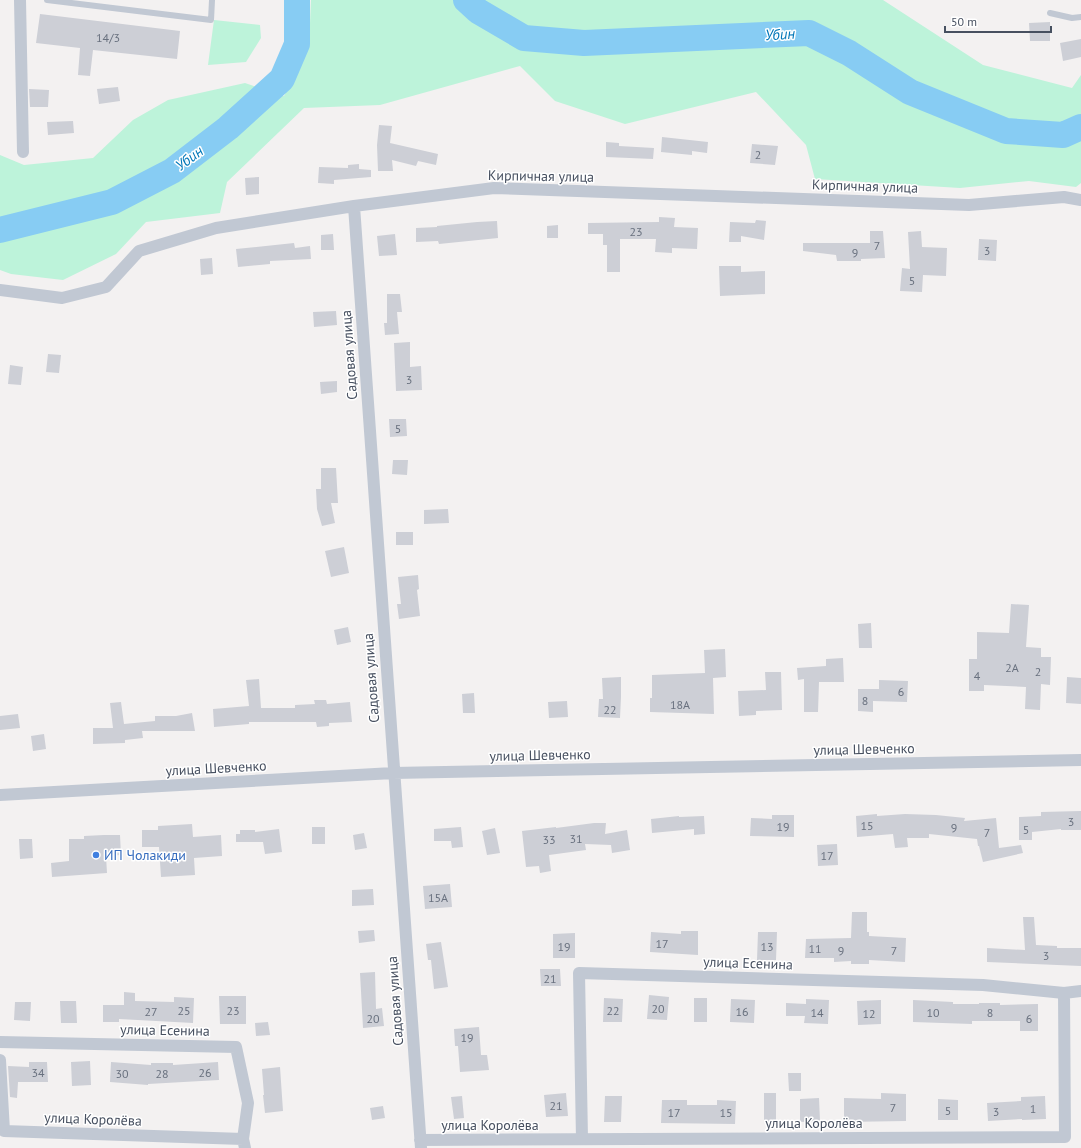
<svg xmlns="http://www.w3.org/2000/svg" width="1081" height="1148" viewBox="0 0 1081 1148" font-family="'PT Sans',sans-serif">
	<style>
		.green { fill: #bdf3da }
		.lines { fill: none; stroke-linecap: round; stroke-linejoin: round }
		.river { stroke: #87ccf3; stroke-width: 26 }
		.building { fill: #cdcfd6 }
		.service { stroke: #c1c8d3; stroke-width: 6 }
		.minor { stroke: #c1c8d3; stroke-width: 12 }
		.shop-dot { fill: #3f7fe0; stroke: #fff; stroke-width: 1.5 }
		.labels { text-anchor: middle; dominant-baseline: central; stroke-width: 3; stroke-linejoin: round; paint-order: stroke }
		.number-label { font-size: 12px; fill: #68707e }
		.street-label { font-size: 14px; fill: #475060; stroke: #fff }
		.shop-label { font-size: 14px; fill: #366cbe; stroke: #fff; text-anchor: start }
		.water-label { font-size: 15px; font-style: italic; fill: #0277b8; stroke: #fff }
	</style>
	<rect width="100%" height="100%" fill="#f3f1f1"/>
	<path class="green" d="M 311,0 L 883,0 L 983,65 L 1072,88 L 1081,75 L 1081,183 L 1076,187 L 1029,181 L 960,188 L 815,179 L 806,145 L 756,92 L 625,124 L 555,101 L 520,66 L 380,105 L 304,108 L 227,182 L 220,213 L 146,222 L 116,254 L 63,280 L 11,274 L 0,270 L 0,155 L 24,165 L 93,158 L 133,120 L 168,100 L 245,83 L 284,96 L 309,46 Z
		M 214,20 L 260,25 L 261,38 L 246,62 L 208,65 Z"/>
	<g class="lines">
		<path class="river" d="M 466,0 L 478,11 L 524,38 L 584,43 L 809,33 L 849,53 L 910,92 L 1006,131 L 1063,135 L 1081,127
			M 0,230 L 112,202 L 172,171 L 228,128 L 282,79 L 297,44 L 297,0"/>
	</g>
	<path class="building" d="M 40,14 L 180,31 L 177,59 L 93,50 L 90,76 L 78,75 L 80,48 L 36,43 Z
		M 1050,22 L 1050,41 L 1030,41 L 1029,23 Z
		M 1081,39 L 1081,57 L 1063,61 L 1060,43 Z
		M 118,87 L 120,101 L 99,104 L 97,89 Z
		M 29,89 L 49,90 L 48,107 L 30,107 Z
		M 73,121 L 74,133 L 48,135 L 47,122 Z
		M 379,125 L 392,126 L 390,143 L 438,154 L 436,165 L 418,161 L 416,166 L 392,160 L 393,171 L 378,171 L 377,145 Z
		M 662,137 L 708,142 L 707,153 L 692,151 L 692,155 L 661,152 Z
		M 606,142 L 619,143 L 619,146 L 654,148 L 653,159 L 606,157 Z
		M 752,144 L 778,146 L 775,165 L 750,163 Z
		M 359,164 L 359,169 L 371,170 L 371,177 L 334,180 L 334,184 L 318,183 L 319,167 L 348,168 L 348,165 Z
		M 259,177 L 259,194 L 246,195 L 245,178 Z
		M 659,217 L 675,218 L 674,227 L 698,228 L 697,249 L 672,248 L 672,253 L 655,252 L 656,239 L 620,239 L 620,272 L 607,272 L 607,245 L 603,245 L 603,234 L 588,234 L 588,223 L 659,222 Z
		M 756,220 L 766,221 L 764,240 L 741,236 L 741,242 L 729,242 L 730,222 L 755,223 Z
		M 497,221 L 498,238 L 439,244 L 438,241 L 416,242 L 416,228 L 437,227 L 437,226 L 477,222 Z
		M 558,225 L 558,238 L 547,238 L 547,226 Z
		M 870,231 L 883,231 L 885,258 L 861,259 L 861,261 L 837,261 L 836,255 L 803,251 L 803,243 L 870,243 Z
		M 921,231 L 922,247 L 947,248 L 946,276 L 923,275 L 922,292 L 900,291 L 902,268 L 910,269 L 908,232 Z
		M 333,234 L 334,250 L 321,250 L 321,235 Z
		M 395,234 L 397,255 L 379,256 L 377,236 Z
		M 979,239 L 997,240 L 996,261 L 978,260 Z
		M 294,243 L 295,248 L 310,246 L 311,259 L 270,261 L 270,264 L 238,267 L 236,249 Z
		M 212,258 L 213,274 L 201,275 L 200,259 Z
		M 719,266 L 741,266 L 741,272 L 765,271 L 765,294 L 720,296 Z
		M 387,294 L 400,294 L 402,312 L 397,312 L 399,334 L 385,335 L 384,323 L 387,323 Z
		M 336,311 L 337,325 L 314,327 L 313,312 Z
		M 410,342 L 410,367 L 421,366 L 422,390 L 396,391 L 394,343 Z
		M 48,354 L 61,355 L 59,373 L 46,372 Z
		M 10,365 L 23,367 L 21,385 L 8,384 Z
		M 337,381 L 337,392 L 321,394 L 320,382 Z
		M 389,419 L 406,419 L 407,436 L 390,437 Z
		M 393,460 L 408,460 L 407,475 L 392,474 Z
		M 321,468 L 336,468 L 338,503 L 331,503 L 335,523 L 322,526 L 317,509 L 316,489 L 321,489 Z
		M 448,509 L 449,523 L 424,524 L 424,510 Z
		M 396,532 L 413,532 L 413,545 L 396,545 Z
		M 344,547 L 349,573 L 331,577 L 325,551 Z
		M 418,575 L 419,589 L 417,590 L 420,616 L 399,619 L 397,604 L 401,604 L 398,577 Z
		M 1011,604 L 1029,605 L 1026,647 L 1041,648 L 1041,657 L 1051,657 L 1050,685 L 1041,684 L 1040,710 L 1025,709 L 1026,687 L 984,685 L 984,691 L 969,691 L 969,659 L 977,659 L 977,632 L 1009,633 Z
		M 871,623 L 872,648 L 859,648 L 858,624 Z
		M 348,627 L 351,642 L 337,645 L 334,630 Z
		M 725,649 L 726,677 L 713,678 L 714,714 L 650,712 L 650,698 L 652,698 L 652,675 L 705,673 L 704,650 Z
		M 843,658 L 844,682 L 819,682 L 818,712 L 804,712 L 804,679 L 798,680 L 797,668 L 826,666 L 826,659 Z
		M 765,672 L 781,672 L 782,710 L 756,711 L 756,715 L 739,716 L 738,691 L 766,690 Z
		M 621,677 L 621,697 L 620,718 L 598,717 L 599,699 L 603,699 L 602,678 Z
		M 1067,677 L 1081,678 L 1081,704 L 1066,703 Z
		M 259,679 L 261,708 L 295,708 L 295,705 L 315,704 L 314,700 L 326,700 L 327,704 L 350,702 L 352,722 L 329,723 L 329,726 L 317,727 L 316,722 L 249,722 L 249,724 L 214,727 L 213,709 L 249,706 L 246,680 Z
		M 879,680 L 908,681 L 907,702 L 873,701 L 873,712 L 858,711 L 858,689 L 879,689 Z
		M 474,693 L 475,713 L 463,713 L 462,694 Z
		M 567,701 L 568,717 L 549,718 L 548,702 Z
		M 121,702 L 124,724 L 155,721 L 155,716 L 176,716 L 192,713 L 195,731 L 142,731 L 143,738 L 125,740 L 125,743 L 93,744 L 93,728 L 113,728 L 110,703 Z
		M 18,714 L 20,728 L 0,730 L 0,716 Z
		M 44,734 L 46,749 L 33,751 L 31,736 Z
		M 1081,811 L 1081,830 L 1061,830 L 1061,829 L 1032,832 L 1032,840 L 1019,840 L 1019,817 L 1041,816 L 1041,812 Z
		M 877,814 L 877,816 L 905,814 L 936,815 L 965,818 L 964,821 L 996,818 L 999,848 L 1021,845 L 1023,853 L 983,862 L 979,846 L 978,846 L 977,839 L 929,834 L 929,838 L 907,838 L 908,847 L 895,848 L 893,834 L 857,837 L 856,816 Z
		M 772,815 L 794,815 L 794,837 L 750,836 L 751,818 L 772,819 Z
		M 679,816 L 679,817 L 704,816 L 705,834 L 694,835 L 694,829 L 652,833 L 651,819 Z
		M 594,823 L 606,823 L 605,834 L 627,830 L 630,850 L 612,853 L 611,845 L 585,844 L 586,850 L 549,855 L 551,871 L 540,873 L 539,866 L 526,867 L 522,831 L 556,827 L 556,828 Z
		M 192,824 L 193,837 L 221,835 L 222,856 L 194,858 L 195,875 L 161,877 L 159,847 L 142,847 L 142,830 L 158,830 L 158,826 Z
		M 312,827 L 325,827 L 325,844 L 312,844 Z
		M 461,827 L 463,847 L 452,848 L 451,841 L 434,841 L 434,829 Z
		M 495,828 L 500,853 L 487,855 L 482,831 Z
		M 279,829 L 282,852 L 265,854 L 263,842 L 236,842 L 236,834 L 240,834 L 240,830 L 255,830 L 255,832 Z
		M 364,833 L 367,848 L 355,850 L 353,835 Z
		M 104,835 L 120,835 L 121,855 L 106,856 L 107,873 L 52,877 L 51,863 L 69,861 L 69,839 L 84,839 L 84,836 Z
		M 19,839 L 32,839 L 33,858 L 20,859 Z
		M 837,844 L 838,865 L 818,866 L 817,845 Z
		M 450,884 L 452,907 L 425,909 L 423,886 Z
		M 373,889 L 374,905 L 352,906 L 352,890 Z
		M 852,912 L 867,912 L 867,932 L 869,932 L 869,936 L 906,938 L 905,962 L 869,960 L 869,964 L 851,964 L 851,961 L 834,962 L 834,958 L 805,958 L 806,939 L 851,938 Z
		M 1023,917 L 1034,917 L 1036,945 L 1057,946 L 1057,948 L 1081,948 L 1081,966 L 987,962 L 987,948 L 1025,950 Z
		M 374,930 L 375,941 L 359,943 L 358,931 Z
		M 681,931 L 698,931 L 698,955 L 650,952 L 651,932 L 681,934 Z
		M 758,932 L 777,932 L 776,960 L 757,960 Z
		M 575,933 L 575,958 L 553,958 L 553,934 Z
		M 441,942 L 448,987 L 434,989 L 431,960 L 428,960 L 426,944 Z
		M 540,969 L 560,969 L 561,986 L 541,986 Z
		M 375,972 L 376,1009 L 382,1008 L 384,1026 L 363,1028 L 360,973 Z
		M 124,992 L 135,993 L 135,1001 L 174,1002 L 174,997 L 194,998 L 193,1023 L 119,1019 L 119,1022 L 103,1022 L 103,1005 L 124,1005 Z
		M 649,995 L 669,997 L 667,1020 L 647,1019 Z
		M 219,996 L 246,996 L 246,1024 L 220,1024 Z
		M 604,998 L 623,999 L 622,1022 L 603,1022 Z
		M 694,998 L 707,998 L 707,1022 L 694,1022 Z
		M 731,999 L 755,1000 L 754,1023 L 730,1022 Z
		M 806,999 L 829,1000 L 828,1024 L 804,1023 L 805,1016 L 786,1016 L 786,1003 L 806,1004 Z
		M 881,1000 L 881,1024 L 858,1025 L 857,1001 Z
		M 913,1000 L 953,1002 L 953,1004 L 979,1004 L 979,1003 L 1000,1003 L 1000,1005 L 1038,1004 L 1038,1031 L 1020,1031 L 1020,1021 L 972,1021 L 972,1024 L 913,1022 Z
		M 60,1001 L 76,1001 L 77,1023 L 61,1023 Z
		M 15,1002 L 31,1002 L 30,1021 L 14,1020 Z
		M 268,1022 L 270,1035 L 256,1036 L 255,1023 Z
		M 479,1027 L 481,1055 L 487,1055 L 489,1070 L 460,1072 L 458,1046 L 455,1046 L 454,1029 Z
		M 90,1061 L 91,1085 L 72,1086 L 71,1062 Z
		M 29,1062 L 47,1062 L 48,1082 L 18,1082 L 17,1098 L 10,1097 L 8,1066 L 29,1067 Z
		M 111,1062 L 151,1065 L 151,1063 L 173,1063 L 173,1065 L 218,1062 L 219,1080 L 148,1084 L 148,1085 L 110,1082 Z
		M 280,1067 L 283,1111 L 265,1113 L 263,1095 L 264,1095 L 262,1069 Z
		M 788,1073 L 801,1073 L 801,1091 L 789,1091 Z
		M 566,1093 L 568,1116 L 546,1117 L 544,1095 Z
		M 764,1093 L 776,1093 L 776,1122 L 764,1122 Z
		M 881,1093 L 906,1094 L 906,1121 L 844,1122 L 844,1098 L 881,1099 Z
		M 462,1096 L 464,1118 L 454,1119 L 451,1097 Z
		M 605,1096 L 622,1096 L 621,1122 L 604,1122 Z
		M 1045,1096 L 1046,1119 L 1022,1120 L 1022,1119 L 988,1121 L 987,1103 L 1021,1101 L 1021,1097 Z
		M 819,1098 L 820,1121 L 800,1122 L 800,1099 Z
		M 938,1099 L 958,1100 L 958,1120 L 938,1120 Z
		M 662,1100 L 687,1100 L 687,1105 L 717,1105 L 717,1100 L 736,1101 L 735,1124 L 661,1123 Z
		M 383,1106 L 385,1118 L 372,1120 L 370,1108 Z"/>
	<g class="lines">
		<path class="service" d="M 47,0 L 211,20 L 212,0
			M 1050,13 L 1072,18 L 1081,17"/>
		<path class="minor" d="M 20,0 L 23,152
			M 354,206 L 421,1148
			M 0,290 L 62,298 L 106,287 L 139,251 L 216,228 L 354,206 L 494,188 L 969,205 L 1064,197 L 1081,200
			M 0,795 L 393,773 L 1081,760
			M 0,1042 L 236,1047 L 248,1103 L 243,1139
			M 0,1060 L 4,1131 L 243,1139 L 245,1148
			M 582,1139 L 579,973 L 983,985 L 1064,993 L 1081,991
			M 420,1140 L 1065,1137 L 1064,993"/>
	</g>
	<circle class="shop-dot" cx="96" cy="855" r="4"/>
	<g class="labels">
		<g class="number-label">
			<text x="108" y="37">14/3</text>
			<text x="758" y="154">2</text>
			<text x="636" y="231">23</text>
			<text x="877" y="245">7</text>
			<text x="987" y="250">3</text>
			<text x="855" y="252">9</text>
			<text x="912" y="280">5</text>
			<text x="409" y="379">3</text>
			<text x="398" y="428">5</text>
			<text x="1012" y="667">2А</text>
			<text x="1038" y="671">2</text>
			<text x="977" y="675">4</text>
			<text x="901" y="691">6</text>
			<text x="865" y="700">8</text>
			<text x="680" y="704">18А</text>
			<text x="610" y="709">22</text>
			<text x="1071" y="821">3</text>
			<text x="867" y="825">15</text>
			<text x="783" y="826">19</text>
			<text x="954" y="827">9</text>
			<text x="1026" y="829">5</text>
			<text x="987" y="832">7</text>
			<text x="576" y="838">31</text>
			<text x="549" y="839">33</text>
			<text x="827" y="855">17</text>
			<text x="438" y="897">15А</text>
			<text x="662" y="943">17</text>
			<text x="564" y="946">19</text>
			<text x="767" y="946">13</text>
			<text x="815" y="948">11</text>
			<text x="841" y="950">9</text>
			<text x="894" y="950">7</text>
			<text x="1046" y="955">3</text>
			<text x="550" y="978">21</text>
			<text x="658" y="1008">20</text>
			<text x="184" y="1010">25</text>
			<text x="233" y="1010">23</text>
			<text x="613" y="1010">22</text>
			<text x="151" y="1011">27</text>
			<text x="742" y="1011">16</text>
			<text x="817" y="1012">14</text>
			<text x="933" y="1012">10</text>
			<text x="990" y="1012">8</text>
			<text x="869" y="1013">12</text>
			<text x="373" y="1018">20</text>
			<text x="1029" y="1018">6</text>
			<text x="467" y="1037">19</text>
			<text x="38" y="1072">34</text>
			<text x="205" y="1072">26</text>
			<text x="122" y="1073">30</text>
			<text x="162" y="1073">28</text>
			<text x="556" y="1105">21</text>
			<text x="893" y="1107">7</text>
			<text x="1033" y="1108">1</text>
			<text x="948" y="1110">5</text>
			<text x="996" y="1111">3</text>
			<text x="674" y="1112">17</text>
			<text x="726" y="1112">15</text>
		</g>
		<g class="street-label">
			<text transform="translate(541 176) rotate(1)">Кирпичная улица</text>
			<text transform="translate(865 186) rotate(2)">Кирпичная улица</text>
			<text transform="translate(349 355) rotate(-94)">Садовая улица</text>
			<text transform="translate(371 678) rotate(-94)">Садовая улица</text>
			<text transform="translate(864 749) rotate(-1)">улица Шевченко</text>
			<text transform="translate(540 755) rotate(-1)">улица Шевченко</text>
			<text transform="translate(216 768) rotate(-3)">улица Шевченко</text>
			<text transform="translate(748 963) rotate(2)">улица Есенина</text>
			<text transform="translate(395 1001) rotate(-94)">Садовая улица</text>
			<text transform="translate(165 1030) rotate(1)">улица Есенина</text>
			<text transform="translate(93 1119) rotate(2)">улица Королёва</text>
			<text x="814" y="1123">улица Королёва</text>
			<text x="490" y="1125">улица Королёва</text>
		</g>
		<g class="shop-label">
			<text x="104" y="855">ИП Чолакиди</text>
		</g>
		<g class="water-label">
			<text transform="translate(780 34) rotate(-3)">Убин</text>
			<text transform="translate(189 158) rotate(-37)">Убин</text>
		</g>
	</g>
	<path d="M945 26v6h106v-6" fill="none" stroke="#475060" stroke-width="2"/>
	<text x="951" y="26" font-size="12" fill="#475060" stroke="#ffffff" stroke-width="3" paint-order="stroke">50 m</text>
</svg>
